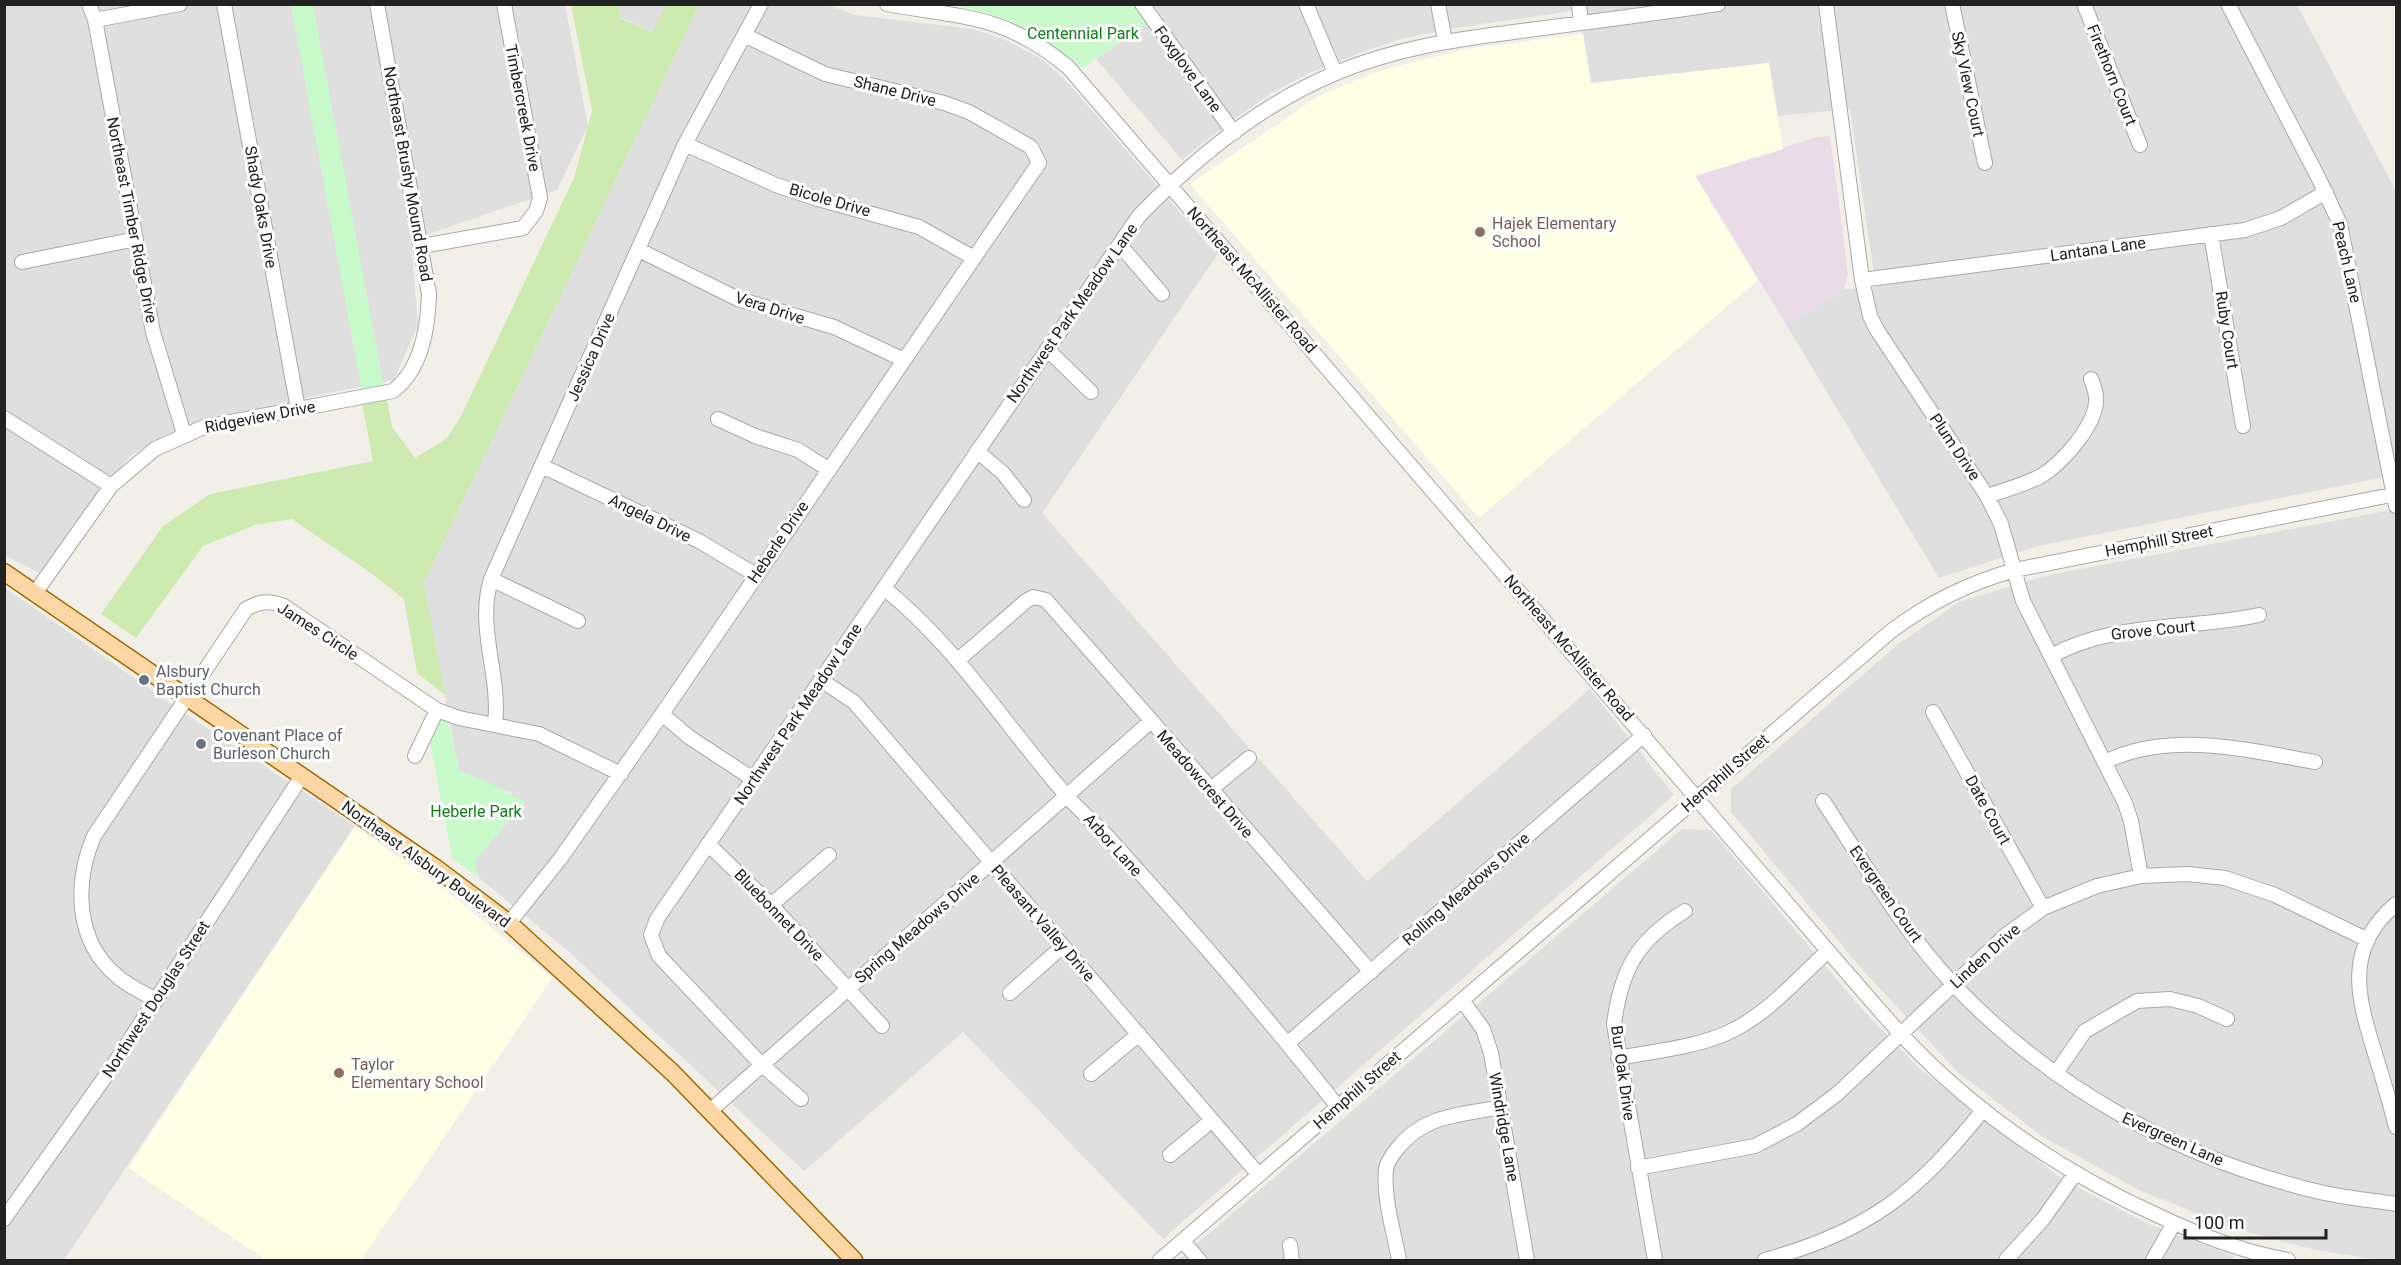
<svg xmlns="http://www.w3.org/2000/svg" width="2401" height="1265" viewBox="0 0 2401 1265" font-family="Roboto,sans-serif">
	<style>
		.residential { fill: #e0dfdf }
		.industrial { fill: #ebdbe8 }
		.education { fill: #ffffe5 }
		.grass { fill: #cdebb0 }
		.park { fill: #c8facc }
		.lines { fill: none; stroke-linecap: round; stroke-linejoin: round }
		.minor-casing { stroke: #a9a9a9; stroke-width: 16 }
		.major-casing { stroke: #a06b00; stroke-width: 19 }
		.minor { stroke: #fff; stroke-width: 14 }
		.major { stroke: #fcd6a4; stroke-width: 16 }
		.education-dot { fill: #8d6e63; stroke: #fff; stroke-width: 2 }
		.worship-dot { fill: #6b7280; stroke: #fff; stroke-width: 2 }
		.labels { text-anchor: middle; dominant-baseline: central; stroke-width: 6; stroke-linejoin: round; paint-order: stroke }
		.park-label { font-size: 16px; fill: #0c8416; stroke: #fff }
		.street-label { font-size: 16px; fill: #222; stroke: #fff }
		.education-label { font-size: 16px; fill: #785e54; stroke: #fff; text-anchor: start }
		.worship-label { font-size: 16px; fill: #5b616d; stroke: #fff; text-anchor: start }
	</style>
	<rect width="100%" height="100%" fill="#f2efe9"/>
	<path class="residential" d="M 1135,4 L 2297,5 L 2396,191 L 2396,475 L 2038,546 L 1939,578 L 1787,326 L 1844,289 L 1876,288 L 1850,109 L 1777,116 L 1768,63 L 1591,84 L 1579,10 L 1461,27 L 1401,39 L 1363,52 L 1312,72 L 1273,92 L 1227,124 L 1182,160 L 1096,59 L 1146,24 Z
		M 4,5 L 565,5 L 588,126 L 557,190 L 411,240 L 418,325 L 394,380 L 285,402 L 166,435 L 130,456 L 39,573 L 5,556 Z
		M 619,5 L 666,5 L 652,32 L 621,18 Z
		M 699,5 L 828,5 L 855,15 L 973,29 L 1008,41 L 1043,60 L 1069,84 L 1217,255 L 1042,513 L 1367,881 L 1590,689 L 1674,795 L 1163,1239 L 963,1032 L 804,1171 L 567,950 L 478,877 L 475,861 L 512,793 L 459,771 L 424,583 Z
		M 2396,509 L 2396,1260 L 2379,1260 L 2316,1250 L 2236,1229 L 2139,1190 L 2043,1137 L 1959,1073 L 1866,974 L 1731,812 L 1731,789 L 1897,645 L 1959,602 L 2044,576 Z
		M 4,587 L 183,712 L 355,826 L 64,1260 L 5,1260 Z
		M 1682,829 L 1711,830 L 1859,1006 L 1921,1070 L 2006,1136 L 2065,1181 L 2146,1223 L 2234,1256 L 2231,1260 L 1178,1260 Z"/>
	<path class="industrial" d="M 1830,136 L 1848,274 L 1844,289 L 1787,326 L 1695,175 L 1814,138 Z"/>
	<path class="education" d="M 1583,34 L 1591,83 L 1769,63 L 1783,149 L 1695,176 L 1758,280 L 1479,518 L 1190,184 L 1317,97 L 1378,71 L 1466,49 Z
		M 355,826 L 451,894 L 552,978 L 361,1260 L 266,1260 L 128,1168 Z"/>
	<path class="grass" d="M 571,5 L 619,5 L 621,19 L 652,32 L 666,5 L 699,5 L 424,583 L 445,695 L 417,673 L 404,599 L 372,574 L 292,519 L 255,525 L 203,546 L 136,638 L 101,614 L 163,526 L 210,494 L 373,461 L 362,403 L 387,399 L 392,427 L 415,458 L 446,439 L 460,418 L 574,178 L 592,111 Z"/>
	<path class="park" d="M 291,5 L 313,5 L 384,387 L 362,392 Z
		M 952,5 L 1135,5 L 1146,24 L 1082,68 C 1037,29 1011,17 952,5 Z
		M 440,719 L 448,719 L 459,771 L 484,780 L 525,802 L 475,861 L 478,877 L 452,858 L 430,742 Z"/>
	<g class="lines">
		<defs>
			<path id="minor" d="M 89,4 L 95,20 L 153,332 L 184,434
				M 224,4 L 298,409
				M 887,4 C 963,18 1004,14 1068,67 L 1828,951 C 1852,978 1876,1007 1900,1033 C 1973,1112 2062,1172 2159,1216 C 2199,1235 2244,1252 2288,1260
				M 1142,4 L 1234,133
				M 1306,4 L 1335,73
				M 1438,4 L 1445,41
				M 1579,4 L 1581,23
				M 1826,4 L 1862,280 L 1870,316 L 1877,330 L 1987,496 L 2001,524 L 2023,601 L 2125,803 L 2131,821 L 2141,876
				M 1952,4 L 1985,163
				M 2084,4 L 2140,145
				M 2228,4 L 2319,179 L 2340,224 L 2396,506
				M 95,20 L 180,4
				M 685,144 L 776,185 L 818,199 L 919,227 L 974,258
				M 2211,234 L 2243,426
				M 1120,245 L 1162,294
				M 422,246 L 523,228 L 536,211 L 540,198 L 504,4
				M 639,250 L 738,299 L 834,327 L 904,360
				M 22,262 L 136,239
				M 1862,280 L 2245,230 L 2281,218 L 2326,192
				M 1047,349 L 1091,392
				M 4,418 L 111,486
				M 718,419 L 755,436 L 798,450 L 828,469
				M 977,451 L 1003,473 L 1024,500
				M 542,466 L 699,541 L 756,575
				M 1987,496 C 2005,490 2024,485 2041,476 C 2061,464 2094,428 2096,402 C 2097,394 2094,387 2091,379
				M 491,579 L 578,621
				M 884,588 C 958,648 1004,724 1066,795 C 1078,809 1092,821 1105,834 C 1185,922 1264,1013 1338,1107
				M 35,593 L 111,486 L 155,449 L 204,427 L 393,391 C 422,369 428,328 429,294 L 377,4
				M 2051,656 C 2114,621 2190,630 2259,615
				M 958,660 L 1026,601 L 1033,597 L 1046,600 L 1371,972
				M 821,680 L 854,702 L 1259,1175
				M 1933,712 L 2043,908
				M 662,714 L 689,737 L 753,779
				M 495,725 C 501,674 476,629 491,579 L 685,144 L 761,4
				M 415,756 L 437,710
				M 2105,762 C 2169,730 2248,750 2315,762
				M 1210,790 L 1249,758
				M 1823,801 C 1864,863 1903,931 1954,985 C 2054,1090 2180,1159 2320,1192 C 2345,1198 2371,1200 2396,1204
				M 708,844 L 771,905 L 882,1026
				M 2396,904 C 2341,950 2359,1002 2377,1060 C 2384,1082 2390,1104 2396,1127
				M 771,905 L 829,855
				M 509,923 L 560,859 L 662,714 L 1039,163 L 1031,147 L 969,112 L 944,103 L 825,74 L 744,35
				M 1010,993 L 1063,946
				M 157,1000 C 143,993 128,986 117,976 C 75,941 74,883 94,836 L 246,609 C 260,601 269,600 284,606 L 437,710 L 459,718 L 539,734 L 621,774
				M 1462,1000 L 1483,1029 L 1491,1053 L 1527,1260
				M 1288,1043 L 1644,735
				M 1618,1058 C 1654,1051 1693,1048 1727,1033 C 1766,1016 1797,979 1828,951
				M 2056,1073 L 2085,1031 L 2137,1001 L 2170,999 L 2198,1006 L 2227,1019
				M 1091,1074 L 1139,1034
				M 801,1099 L 762,1065 L 659,956 L 651,935 L 657,919 L 1139,216 C 1194,159 1261,104 1336,73 C 1395,48 1458,39 1521,31 C 1587,22 1653,14 1718,4
				M 710,1111 L 1150,722
				M 1170,1155 L 1212,1120
				M 1638,1168 L 1755,1146 L 1797,1124 L 1837,1094 L 2006,935 L 2043,908 L 2097,886 L 2141,876 L 2187,874 L 2225,878 L 2275,895 L 2368,940
				M 4,1219 L 110,1070 L 302,776
				M 1183,1241 L 1199,1260
				M 1290,1245 L 1292,1260
				M 1160,1260 L 1890,632 C 1928,603 1968,583 2015,570 L 2396,494
				M 1399,1260 C 1394,1232 1383,1198 1386,1169 C 1387,1162 1393,1154 1397,1149 C 1424,1114 1461,1115 1501,1107
				M 1655,1260 L 1614,1024 C 1621,970 1637,940 1685,911
				M 1765,1260 C 1869,1231 1916,1194 1983,1110
				M 2006,1260 L 2043,1219 L 2075,1174
				M 2153,1260 L 2174,1223"/>
			<path id="major" d="M 4,572 L 436,868 L 509,923 L 673,1073 L 854,1260"/>
		</defs>
		<use href="#minor" class="minor-casing"/>
		<use href="#major" class="major-casing"/>
		<use href="#minor" class="minor"/>
		<use href="#major" class="major"/>
	</g>
	<g class="education-dot">
		<circle cx="1480" cy="232" r="6"/>
		<circle cx="339" cy="1073" r="6"/>
	</g>
	<g class="worship-dot">
		<circle cx="144" cy="680" r="6"/>
		<circle cx="201" cy="744" r="6"/>
	</g>
	<g class="labels">
		<g class="park-label">
			<text x="1083" y="33">Centennial Park</text>
			<text x="476" y="811">Heberle Park</text>
		</g>
		<g class="street-label">
			<text transform="translate(1188 69) rotate(54)">Foxglove Lane</text>
			<text transform="translate(2112 75) rotate(68)">Firethorn Court</text>
			<text transform="translate(1968 84) rotate(78)">Sky View Court</text>
			<text transform="translate(895 91) rotate(14)">Shane Drive</text>
			<text transform="translate(523 108) rotate(79)">Timbercreek Drive</text>
			<text transform="translate(408 174) rotate(80)">Northeast Brushy Mound Road</text>
			<text transform="translate(830 200) rotate(16)">Bicole Drive</text>
			<text transform="translate(261 207) rotate(80)">Shady Oaks Drive</text>
			<text transform="translate(132 220) rotate(79)">Northeast Timber Ridge Drive</text>
			<text transform="translate(2098 249) rotate(-8)">Lantana Lane</text>
			<text transform="translate(2347 262) rotate(77)">Peach Lane</text>
			<text transform="translate(1252 280) rotate(49)">Northeast McAllister Road</text>
			<text transform="translate(770 308) rotate(18)">Vera Drive</text>
			<text transform="translate(1072 313) rotate(-55)">Northwest Park Meadow Lane</text>
			<text transform="translate(2227 330) rotate(81)">Ruby Court</text>
			<text transform="translate(591 357) rotate(-66)">Jessica Drive</text>
			<text transform="translate(260 417) rotate(-11)">Ridgeview Drive</text>
			<text transform="translate(1955 447) rotate(56)">Plum Drive</text>
			<text transform="translate(650 518) rotate(26)">Angela Drive</text>
			<text transform="translate(2159 541) rotate(-11)">Hemphill Street</text>
			<text transform="translate(778 542) rotate(-56)">Heberle Drive</text>
			<text transform="translate(2153 630) rotate(-6)">Grove Court</text>
			<text transform="translate(318 631) rotate(33)">James Circle</text>
			<text transform="translate(1569 648) rotate(49)">Northeast McAllister Road</text>
			<text transform="translate(798 714) rotate(-56)">Northwest Park Meadow Lane</text>
			<text transform="translate(1725 773) rotate(-41)">Hemphill Street</text>
			<text transform="translate(1205 784) rotate(49)">Meadowcrest Drive</text>
			<text transform="translate(1988 810) rotate(61)">Date Court</text>
			<text transform="translate(1113 845) rotate(48)">Arbor Lane</text>
			<text transform="translate(426 864) rotate(36)">Northeast Alsbury Boulevard</text>
			<text transform="translate(1466 889) rotate(-41)">Rolling Meadows Drive</text>
			<text transform="translate(1886 894) rotate(55)">Evergreen Court</text>
			<text transform="translate(779 915) rotate(46)">Bluebonnet Drive</text>
			<text transform="translate(1043 923) rotate(49)">Pleasant Valley Drive</text>
			<text transform="translate(917 928) rotate(-41)">Spring Meadows Drive</text>
			<text transform="translate(1985 956) rotate(-42)">Linden Drive</text>
			<text transform="translate(156 999) rotate(-57)">Northwest Douglas Street</text>
			<text transform="translate(1623 1073) rotate(82)">Bur Oak Drive</text>
			<text transform="translate(1357 1090) rotate(-41)">Hemphill Street</text>
			<text transform="translate(1504 1127) rotate(80)">Windridge Lane</text>
			<text transform="translate(2173 1139) rotate(24)">Evergreen Lane</text>
		</g>
		<g class="education-label">
			<text x="1492" y="223">Hajek Elementary<tspan x="1492" dy="18">School</tspan></text>
			<text x="351" y="1064">Taylor<tspan x="351" dy="18">Elementary School</tspan></text>
		</g>
		<g class="worship-label">
			<text x="156" y="671">Alsbury<tspan x="156" dy="18">Baptist Church</tspan></text>
			<text x="213" y="735">Covenant Place of<tspan x="213" dy="18">Burleson Church</tspan></text>
		</g>
	</g>
	<rect width="2401" height="1265" fill="none" stroke="#222222" stroke-width="12"/>
	<path d="M2185 1229v9h141v-9" fill="none" stroke="#222222" stroke-width="3"/>
	<text x="2194" y="1229" font-size="18" fill="#222222" stroke="#ffffff" stroke-width="4.5" paint-order="stroke">100 m</text>
</svg>
